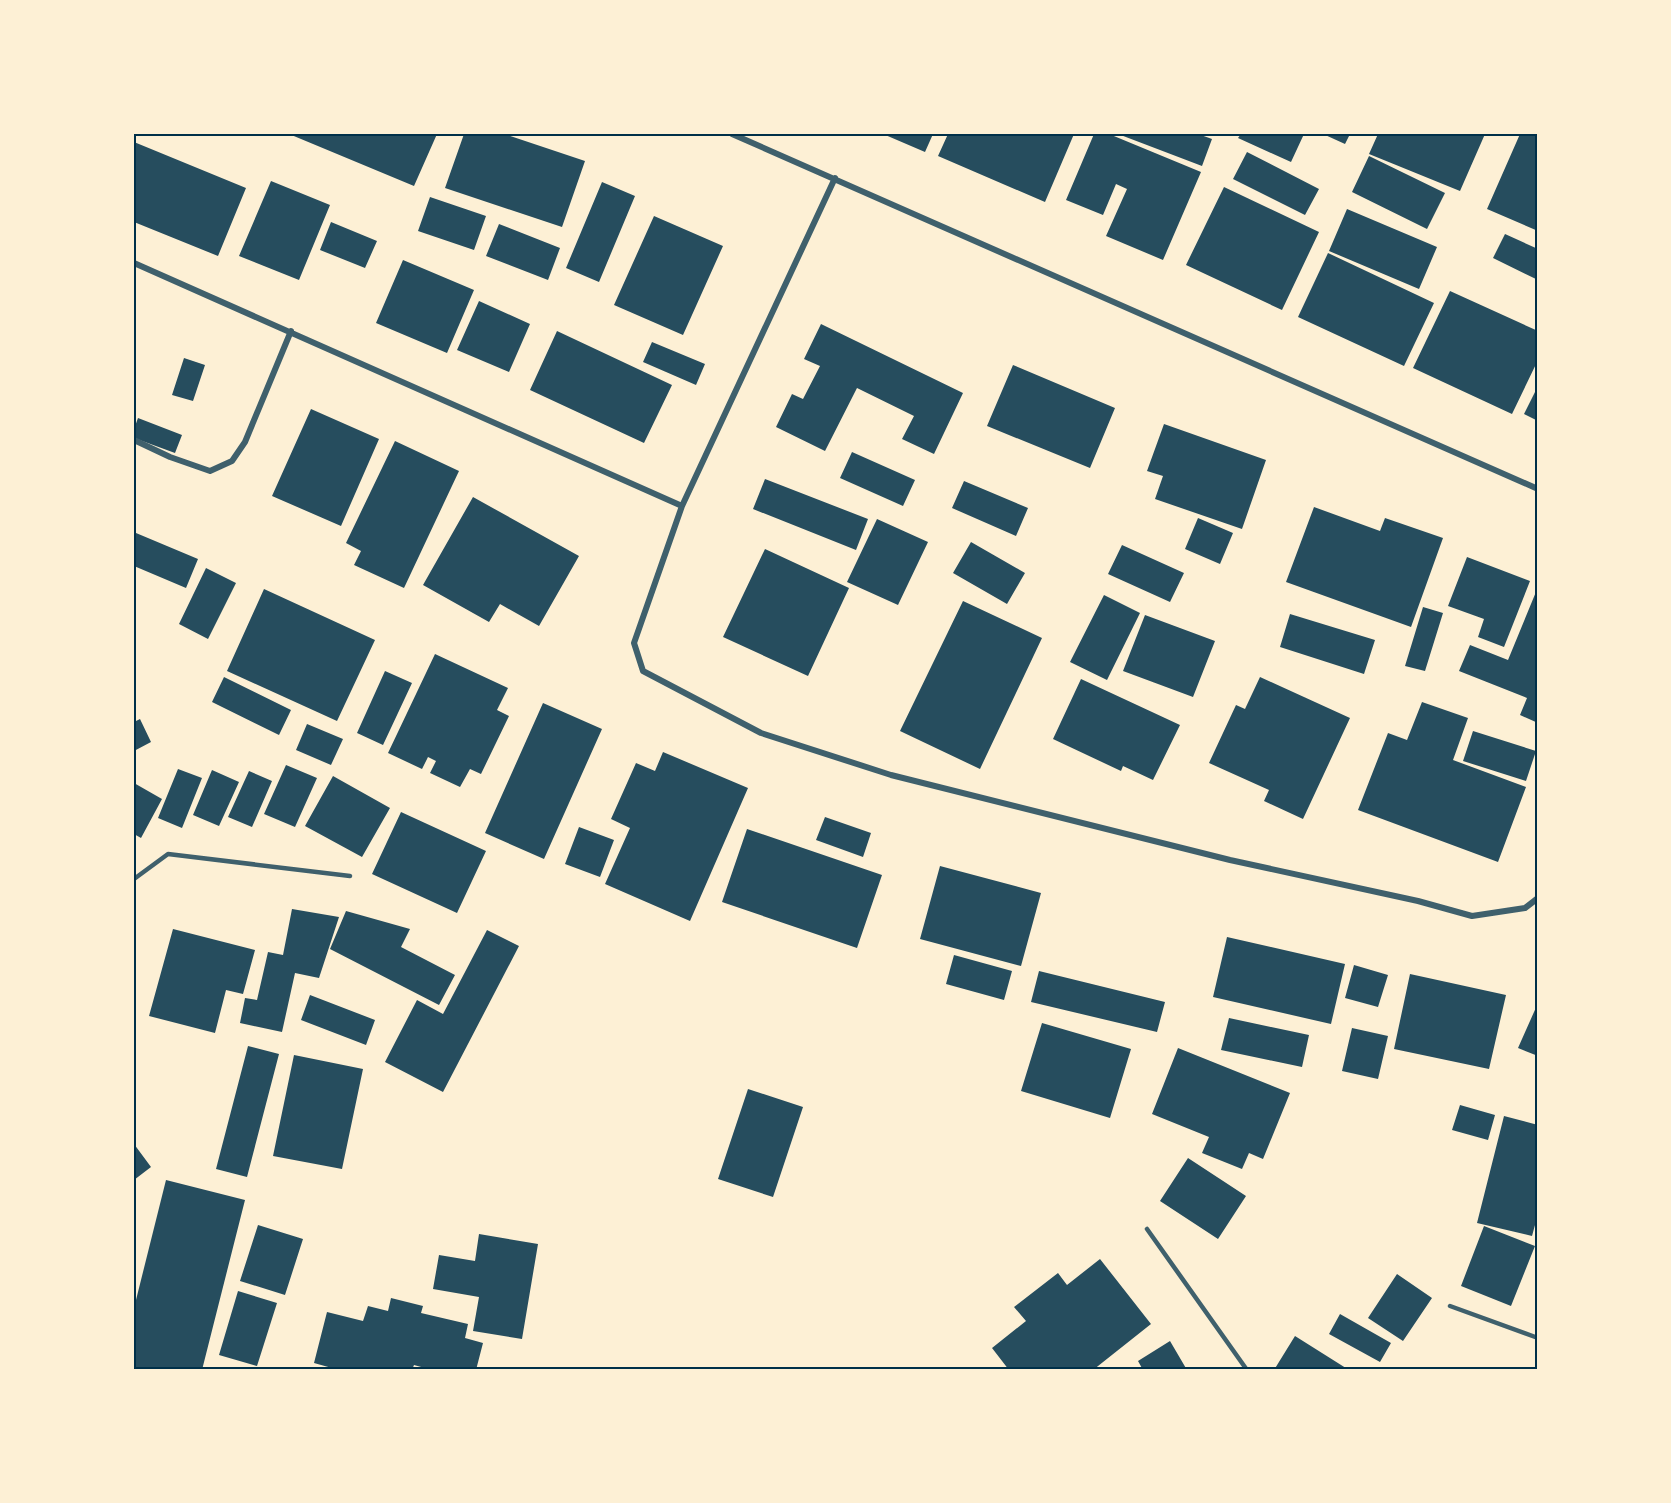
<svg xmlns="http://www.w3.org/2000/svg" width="1671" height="1503" viewBox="0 0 1671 1503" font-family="'Work Sans',sans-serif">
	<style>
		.building { fill: #264d5e }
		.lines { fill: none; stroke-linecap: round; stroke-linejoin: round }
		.service { stroke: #3f606c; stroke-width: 4.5 }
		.minor { stroke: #3f606c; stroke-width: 6 }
		.neatline { fill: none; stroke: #003049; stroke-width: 2 }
	</style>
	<rect width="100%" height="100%" fill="#fdf0d5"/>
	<path class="building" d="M 289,134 L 437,134 L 414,186 Z
		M 464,134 L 504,134 L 585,161 L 562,227 L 445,188 Z
		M 883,134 L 933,134 L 925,152 Z
		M 948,134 L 1074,134 L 1045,202 L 938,156 Z
		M 1094,134 L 1109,134 L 1201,172 L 1163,260 L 1106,236 L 1127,189 L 1116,184 L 1103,215 L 1066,200 Z
		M 1118,134 L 1198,134 L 1212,139 L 1202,166 Z
		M 1241,134 L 1304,134 L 1291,162 L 1238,138 Z
		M 1323,134 L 1350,134 L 1345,144 Z
		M 1378,134 L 1485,134 L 1460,191 L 1369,154 Z
		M 1520,134 L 1531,134 L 1538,136 L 1538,231 L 1487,209 Z
		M 134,142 L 246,188 L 218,256 L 134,222 Z
		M 1247,152 L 1319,189 L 1305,215 L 1233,179 Z
		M 1369,156 L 1445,193 L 1427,229 L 1352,192 Z
		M 271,181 L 330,205 L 299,280 L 239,256 Z
		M 602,182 L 635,196 L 599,282 L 566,268 Z
		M 1224,187 L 1319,232 L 1282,310 L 1186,265 Z
		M 430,197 L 486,216 L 474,250 L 418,231 Z
		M 1347,209 L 1437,247 L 1419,289 L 1329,251 Z
		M 654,216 L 723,246 L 683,335 L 614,305 Z
		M 331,222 L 377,241 L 365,268 L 320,250 Z
		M 499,224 L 560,248 L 548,280 L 486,256 Z
		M 1505,234 L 1538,249 L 1538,280 L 1493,258 Z
		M 1328,253 L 1434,303 L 1404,366 L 1298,317 Z
		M 403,260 L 474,290 L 447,353 L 376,323 Z
		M 1450,291 L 1538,331 L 1538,360 L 1512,414 L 1413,368 Z
		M 479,301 L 530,324 L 509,372 L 457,350 Z
		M 821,324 L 963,393 L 934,454 L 902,439 L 914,416 L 857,388 L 825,451 L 776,427 L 792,394 L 803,399 L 820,366 L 804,359 Z
		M 557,331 L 672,385 L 644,443 L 530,390 Z
		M 652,342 L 705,364 L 696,385 L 643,362 Z
		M 184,358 L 205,365 L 193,401 L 172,395 Z
		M 1013,365 L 1115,408 L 1090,468 L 987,426 Z
		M 1538,386 L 1538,421 L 1524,414 Z
		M 311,409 L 379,439 L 341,526 L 272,496 Z
		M 138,418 L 182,435 L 175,453 L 134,438 L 134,429 Z
		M 1164,424 L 1266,460 L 1242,529 L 1155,499 L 1163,476 L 1147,471 Z
		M 395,441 L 459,471 L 404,588 L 354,565 L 361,551 L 346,543 Z
		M 852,452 L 915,480 L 903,506 L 840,478 Z
		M 765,479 L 868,519 L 856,550 L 753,509 Z
		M 964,481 L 1028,508 L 1016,536 L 952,508 Z
		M 473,497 L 579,556 L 539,626 L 500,604 L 489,622 L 423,585 Z
		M 1314,507 L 1380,531 L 1385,518 L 1443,538 L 1411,627 L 1286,582 Z
		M 1198,518 L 1233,533 L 1220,564 L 1185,549 Z
		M 877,519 L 928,542 L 898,605 L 847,582 Z
		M 136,533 L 198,559 L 186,588 L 134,566 L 134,540 Z
		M 971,542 L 1025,573 L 1007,604 L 953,573 Z
		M 1122,545 L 1184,573 L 1170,602 L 1108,574 Z
		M 765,549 L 849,588 L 808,676 L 723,637 Z
		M 1467,557 L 1530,581 L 1504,647 L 1478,637 L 1484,619 L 1448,606 Z
		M 206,568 L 236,583 L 208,639 L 179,624 Z
		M 1538,587 L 1538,723 L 1520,715 L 1527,698 L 1459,671 L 1470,645 L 1508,660 Z
		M 264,589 L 375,640 L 337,721 L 227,671 Z
		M 1104,595 L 1140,613 L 1107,680 L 1070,662 Z
		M 963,601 L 1042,638 L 980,769 L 900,731 Z
		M 1423,607 L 1443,613 L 1425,671 L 1405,666 Z
		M 1290,614 L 1375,640 L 1364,674 L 1280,647 Z
		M 1145,615 L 1215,641 L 1193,697 L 1123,671 Z
		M 435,654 L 508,688 L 497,710 L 509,716 L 481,774 L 470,769 L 460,787 L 430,773 L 436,761 L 428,757 L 422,769 L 388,753 Z
		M 385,671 L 412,683 L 383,745 L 357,733 Z
		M 224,677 L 291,710 L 279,735 L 212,702 Z
		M 1260,677 L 1350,718 L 1303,819 L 1264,801 L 1269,790 L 1209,763 L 1236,705 L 1245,709 Z
		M 1081,679 L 1180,725 L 1153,780 L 1123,766 L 1121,771 L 1053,739 Z
		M 1422,702 L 1468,718 L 1453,760 L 1526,787 L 1498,862 L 1358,810 L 1388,733 L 1407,740 Z
		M 543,703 L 602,729 L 544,859 L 485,833 Z
		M 140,719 L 151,742 L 134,751 L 134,722 Z
		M 307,724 L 343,739 L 331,765 L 296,750 Z
		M 1473,731 L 1536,751 L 1526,781 L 1463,761 Z
		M 663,752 L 748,788 L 690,921 L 605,884 L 630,828 L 611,819 L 636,763 L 655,771 Z
		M 286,765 L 317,778 L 295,827 L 264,814 Z
		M 178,769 L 202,778 L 182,828 L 158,818 Z
		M 212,770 L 239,782 L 219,826 L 193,815 Z
		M 249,771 L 272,781 L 252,827 L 228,817 Z
		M 333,776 L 390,808 L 362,857 L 305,826 Z
		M 134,783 L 162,799 L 141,838 L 134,834 Z
		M 401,812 L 486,851 L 457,913 L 372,874 Z
		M 825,817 L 871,833 L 863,857 L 816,840 Z
		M 579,827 L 614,840 L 600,877 L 565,864 Z
		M 747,829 L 882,875 L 857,948 L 722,902 Z
		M 940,866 L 1041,893 L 1021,966 L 920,939 Z
		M 292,909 L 339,917 L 319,978 L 295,973 L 282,1032 L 240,1023 L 245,998 L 257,1000 L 268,952 L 283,955 Z
		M 346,911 L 410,929 L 401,947 L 455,975 L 439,1005 L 330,949 Z
		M 173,929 L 255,950 L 243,994 L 226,990 L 215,1033 L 149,1016 Z
		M 487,930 L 519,946 L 443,1092 L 385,1062 L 417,1000 L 443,1014 Z
		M 1227,937 L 1345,964 L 1331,1024 L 1213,997 Z
		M 954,955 L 1012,971 L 1004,1000 L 946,984 Z
		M 1354,965 L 1388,975 L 1378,1007 L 1345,998 Z
		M 1039,971 L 1165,1002 L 1157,1032 L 1031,1002 Z
		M 1410,974 L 1506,995 L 1489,1069 L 1394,1049 Z
		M 310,995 L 375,1020 L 366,1045 L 301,1020 Z
		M 1538,1003 L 1538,1056 L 1518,1048 Z
		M 1229,1018 L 1309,1035 L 1302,1067 L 1221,1050 Z
		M 1042,1023 L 1131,1049 L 1110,1118 L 1021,1091 Z
		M 1352,1028 L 1388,1036 L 1378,1079 L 1342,1071 Z
		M 248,1046 L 279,1054 L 247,1177 L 216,1169 Z
		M 1178,1048 L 1290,1093 L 1263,1159 L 1249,1153 L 1242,1169 L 1202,1153 L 1209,1137 L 1152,1114 Z
		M 294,1055 L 363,1069 L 342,1169 L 273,1156 Z
		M 748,1089 L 803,1107 L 773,1197 L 718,1179 Z
		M 1460,1105 L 1495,1115 L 1488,1140 L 1452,1130 Z
		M 1504,1116 L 1538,1125 L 1538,1214 L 1532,1236 L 1477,1223 Z
		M 134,1144 L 151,1167 L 134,1180 Z
		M 1188,1158 L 1246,1196 L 1218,1239 L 1160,1201 Z
		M 166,1180 L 245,1200 L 202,1370 L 134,1370 L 134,1308 Z
		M 258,1225 L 303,1239 L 285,1295 L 240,1281 Z
		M 1484,1226 L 1535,1246 L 1511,1306 L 1461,1286 Z
		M 479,1234 L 538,1244 L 522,1339 L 473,1331 L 479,1297 L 433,1289 L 439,1255 L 475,1261 Z
		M 1100,1259 L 1151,1324 L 1093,1370 L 1009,1370 L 992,1348 L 1026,1321 L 1014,1307 L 1058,1273 L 1067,1285 Z
		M 1397,1274 L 1432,1298 L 1403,1341 L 1368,1318 Z
		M 238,1291 L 277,1303 L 257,1366 L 219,1355 Z
		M 391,1298 L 423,1306 L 421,1313 L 468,1324 L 465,1338 L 483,1343 L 476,1370 L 432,1370 L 414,1365 L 412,1370 L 339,1370 L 314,1363 L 327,1312 L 363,1321 L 368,1306 L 388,1311 Z
		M 1340,1314 L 1391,1343 L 1380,1362 L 1329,1334 Z
		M 1295,1336 L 1349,1370 L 1274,1370 Z
		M 1170,1341 L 1187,1370 L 1143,1370 L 1138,1361 Z"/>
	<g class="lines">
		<path class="service" d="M 134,879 L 168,854 L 350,876
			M 1147,1229 L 1247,1370
			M 1450,1306 L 1538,1338"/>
		<path class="minor" d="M 732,134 L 1538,489
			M 835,178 L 682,506 L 634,643 L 643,671 L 761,733 L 891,775 L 1230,860 L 1418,901 L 1472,916 L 1525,908 L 1538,898
			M 134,263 L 682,506
			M 134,440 L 170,457 L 210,471 L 232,461 L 245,442 L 291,331"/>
	</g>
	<rect width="1671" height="1503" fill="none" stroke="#fdf0d5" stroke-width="270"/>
	<rect x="135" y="135" width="1401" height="1233" class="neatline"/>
</svg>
